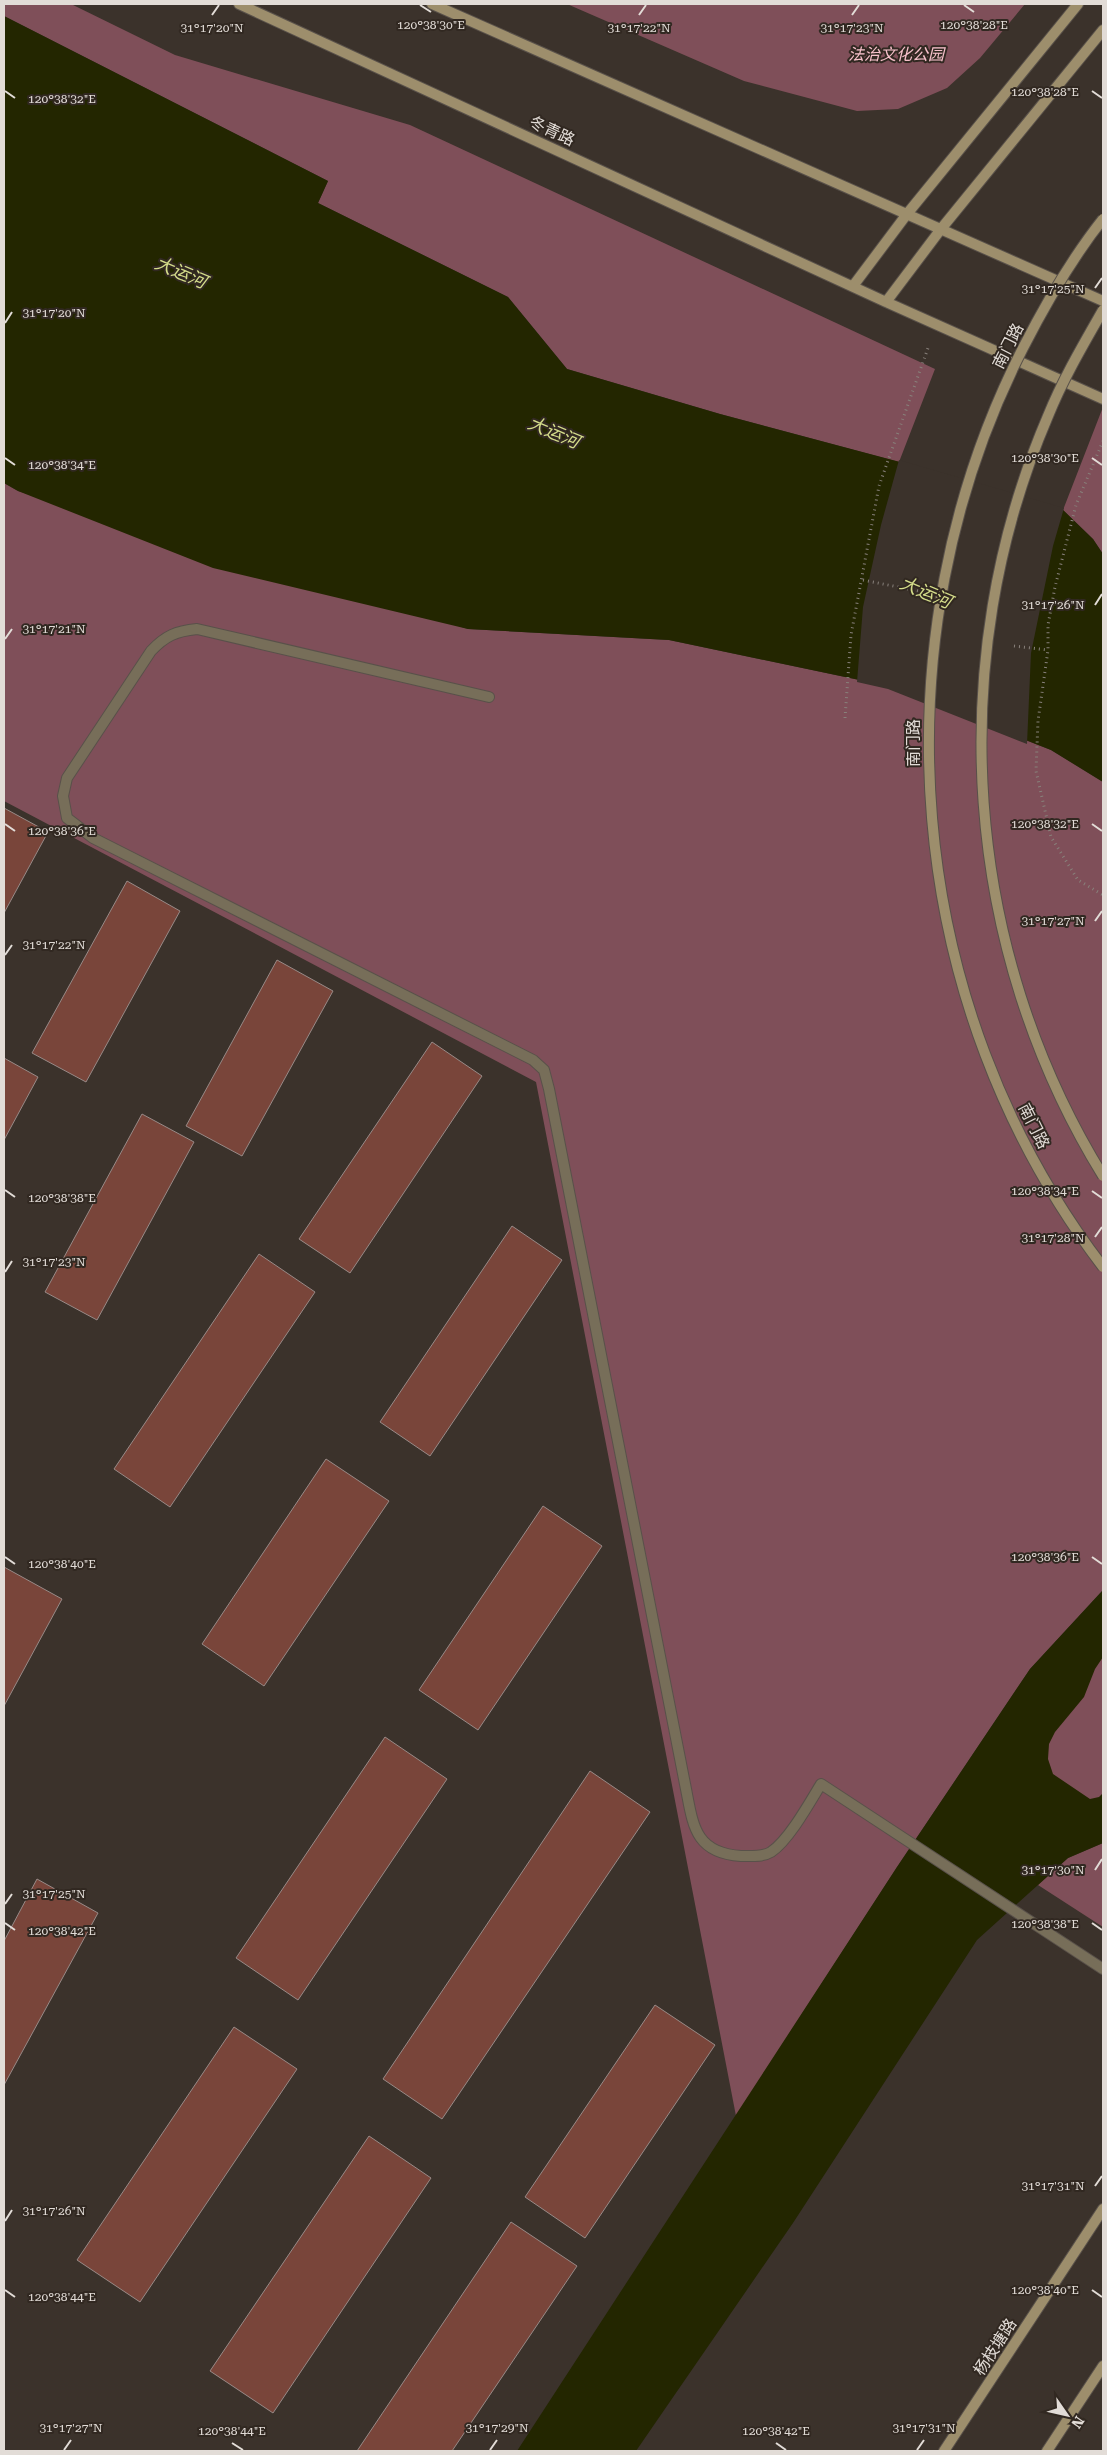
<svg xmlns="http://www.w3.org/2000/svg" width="1107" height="2455" viewBox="0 0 1107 2455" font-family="'Roboto Serif','Noto Sans SC',serif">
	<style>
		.green { fill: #7f4f59 }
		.water { fill: #232600 }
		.pier { fill: #3b322b }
		.building { fill: #79453a; stroke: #988a87 }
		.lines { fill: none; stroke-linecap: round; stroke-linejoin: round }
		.lane-casing { stroke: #59514a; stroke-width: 12 }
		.secondary-casing { stroke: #59514a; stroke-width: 12 }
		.path { stroke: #88817b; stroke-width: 3; stroke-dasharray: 1 4; stroke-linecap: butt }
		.lane { stroke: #776e59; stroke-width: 10 }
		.secondary { stroke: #9d8e6c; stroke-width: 10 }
		.secondary-bridge-casing { stroke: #59514a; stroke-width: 12; stroke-linecap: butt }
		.secondary-bridge { stroke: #9d8e6c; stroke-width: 10 }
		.ticks { fill: none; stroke: #e2dcd7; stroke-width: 2 }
		.labels { text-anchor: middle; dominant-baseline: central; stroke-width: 4; stroke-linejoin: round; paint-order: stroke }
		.park-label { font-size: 16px; font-style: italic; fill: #f7c1cb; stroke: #312821 }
		.street-label { font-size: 16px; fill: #e2dcd7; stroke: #312821 }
		.water-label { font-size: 18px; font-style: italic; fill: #d4dc8a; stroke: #312821 }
		.ticks-label { font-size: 12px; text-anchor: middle; fill: #e2dcd7; stroke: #312821; stroke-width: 4; stroke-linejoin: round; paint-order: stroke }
	</style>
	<rect width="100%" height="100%" fill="#3b322b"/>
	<path class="green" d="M 4,4 L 71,4 L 175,55 L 410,125 L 935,369 L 899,462 L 720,414 L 567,369 L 508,297 L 318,203 L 328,181 L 4,16 Z
		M 567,4 L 1025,4 L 980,58 L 947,88 L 898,109 L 857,111 L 744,81 Z
		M 1103,407 L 1103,554 L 1093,539 L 1063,510 Z
		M 4,483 L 18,491 L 468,629 L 669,640 L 888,686 L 1051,750 L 1103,782 L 1103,1590 L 1030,1669 L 897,1867 L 736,2116 L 536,1082 L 4,801 Z
		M 1103,1632 L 1103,1825 L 1011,1752 Z
		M 1103,1843 L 1103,1927 L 1038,1885 L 1068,1858 Z"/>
	<path class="water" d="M 4,16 L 328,181 L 318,203 L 508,297 L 567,369 L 720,414 L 945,474 L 1063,510 L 1093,539 L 1103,554 L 1103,782 L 1051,750 L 888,686 L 669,640 L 468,629 L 213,568 L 18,491 L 4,483 Z
		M 1103,1590 L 1103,1657 L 1095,1669 L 1084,1697 L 1055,1732 L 1049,1744 L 1048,1759 L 1053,1774 L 1090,1799 L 1099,1797 L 1103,1793 L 1103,1843 L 1068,1858 L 977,1940 L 793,2223 L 636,2451 L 517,2451 L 897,1867 L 1030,1669 Z"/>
	<path class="pier" d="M 899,460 L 1064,508 L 1053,546 L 1031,653 L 1027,744 L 888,689 L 857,682 L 863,607 L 881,525 Z"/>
	<path class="building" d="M 4,808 L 48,832 L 4,913 Z
		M 127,881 L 180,911 L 86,1082 L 32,1053 Z
		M 277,960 L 333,991 L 242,1156 L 186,1126 Z
		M 432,1042 L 482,1076 L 350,1273 L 299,1239 Z
		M 4,1058 L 38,1077 L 4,1140 Z
		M 142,1114 L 194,1142 L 97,1320 L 45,1292 Z
		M 512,1226 L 562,1260 L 430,1456 L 380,1422 Z
		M 259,1254 L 315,1292 L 170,1507 L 114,1469 Z
		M 326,1459 L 389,1501 L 264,1686 L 202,1644 Z
		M 543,1506 L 602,1546 L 478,1730 L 419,1690 Z
		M 4,1567 L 62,1599 L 4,1706 Z
		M 385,1737 L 447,1779 L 298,2000 L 236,1958 Z
		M 590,1771 L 650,1812 L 442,2119 L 383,2079 Z
		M 37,1879 L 98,1913 L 4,2085 L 4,1941 Z
		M 655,2005 L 715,2045 L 585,2238 L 525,2197 Z
		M 234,2027 L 297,2069 L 140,2302 L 77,2260 Z
		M 369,2136 L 431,2178 L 273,2413 L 210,2371 Z
		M 511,2222 L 577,2266 L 452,2451 L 357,2451 Z"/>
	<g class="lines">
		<defs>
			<path id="lane" d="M 489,697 L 197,629 C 176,631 165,636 151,651 L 67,778 L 63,796 L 67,818 L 93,838 L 533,1060 L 544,1070 L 549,1089 L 685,1784 C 693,1823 693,1853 741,1856 C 751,1856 763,1857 771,1852 C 789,1840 810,1802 821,1784 L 1103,1969"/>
			<path id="secondary" d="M 239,4 L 886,302 L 1103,399
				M 432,4 L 1103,301
				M 853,286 L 907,214 L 1078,4
				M 886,302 L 941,229 L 1103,30
				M 944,2451 L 1103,2209
				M 1047,2451 L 1103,2366"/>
		</defs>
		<use href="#lane" class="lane-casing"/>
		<use href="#secondary" class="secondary-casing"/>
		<path class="path" d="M 1103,441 L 1076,505 L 1055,587 L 1048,625 L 1048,650 L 1038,721 L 1036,771 L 1051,837 L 1078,880 L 1103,895
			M 863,580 L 918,591
			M 1014,646 L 1048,650
			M 845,718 L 851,635 L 879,486 L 928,348"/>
		<use href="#lane" class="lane"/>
		<use href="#secondary" class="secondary"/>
		<defs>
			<path id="secondary-bridge" d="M 1103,219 C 1072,258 1046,303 1023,348 C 874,640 903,1006 1103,1267
				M 1103,310 C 1083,345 1063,379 1048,416 C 943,661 963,949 1103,1176"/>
		</defs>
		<use href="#secondary-bridge" class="secondary-bridge-casing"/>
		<use href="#secondary-bridge" class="secondary-bridge"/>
	</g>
	<path class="ticks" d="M 420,5 L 431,12M 964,5 L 974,12M 212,15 L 219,5M 639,15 L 646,5M 852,15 L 859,5M 5,91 L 15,98M 1092,91 L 1102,98M 1095,288 L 1102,278M 5,323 L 12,312M 5,458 L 15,465M 1092,458 L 1102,465M 1095,605 L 1102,594M 5,639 L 12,629M 5,824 L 15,831M 1092,824 L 1102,831M 1095,921 L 1102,911M 5,955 L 12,945M 5,1190 L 15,1197M 1092,1191 L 1102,1198M 1095,1237 L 1102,1227M 5,1272 L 12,1261M 5,1557 L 15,1564M 1092,1557 L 1102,1564M 1095,1870 L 1102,1859M 5,1904 L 12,1894M 5,1923 L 15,1930M 1092,1923 L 1102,1930M 1095,2186 L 1102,2176M 5,2221 L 12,2210M 5,2290 L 15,2297M 1092,2290 L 1102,2297M 232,2443 L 243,2450M 776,2443 L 786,2450M 64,2450 L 71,2440M 490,2450 L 497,2440M 917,2450 L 924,2440"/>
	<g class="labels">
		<g class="park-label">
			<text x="896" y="54">法治文化公园</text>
		</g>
		<g class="street-label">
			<text transform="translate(552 131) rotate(25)">冬青路</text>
			<text transform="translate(1008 346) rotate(-63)">南门路</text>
			<text transform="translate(913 743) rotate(-90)">南门路</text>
			<text transform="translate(1034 1126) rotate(63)">南门路</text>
			<text transform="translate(995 2347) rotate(-57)">杨枝塘路</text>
		</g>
		<g class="water-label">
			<text transform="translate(181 272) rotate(23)">大运河</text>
			<text transform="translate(554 432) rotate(23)">大运河</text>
			<text transform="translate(926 592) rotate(23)">大运河</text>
		</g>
	</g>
	<g class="ticks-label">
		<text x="431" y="29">120°38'30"E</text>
		<text x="974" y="29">120°38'28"E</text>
		<text x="212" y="32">31°17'20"N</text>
		<text x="639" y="32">31°17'22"N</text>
		<text x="852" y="32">31°17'23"N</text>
		<text x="1045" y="96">120°38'28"E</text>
		<text x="62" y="103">120°38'32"E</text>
		<text x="1053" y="293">31°17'25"N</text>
		<text x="54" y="317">31°17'20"N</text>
		<text x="1045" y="462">120°38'30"E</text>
		<text x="62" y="469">120°38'34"E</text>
		<text x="1053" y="609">31°17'26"N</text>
		<text x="54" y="633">31°17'21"N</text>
		<text x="1045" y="828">120°38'32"E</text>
		<text x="62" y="835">120°38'36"E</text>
		<text x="1053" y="925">31°17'27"N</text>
		<text x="54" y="949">31°17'22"N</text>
		<text x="1045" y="1195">120°38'34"E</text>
		<text x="62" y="1202">120°38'38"E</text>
		<text x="1053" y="1242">31°17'28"N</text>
		<text x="54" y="1266">31°17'23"N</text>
		<text x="1045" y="1561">120°38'36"E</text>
		<text x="62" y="1568">120°38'40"E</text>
		<text x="1053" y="1874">31°17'30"N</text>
		<text x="54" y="1898">31°17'25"N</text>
		<text x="1045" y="1928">120°38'38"E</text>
		<text x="62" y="1935">120°38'42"E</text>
		<text x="1053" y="2190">31°17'31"N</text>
		<text x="54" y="2215">31°17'26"N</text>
		<text x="1045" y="2294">120°38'40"E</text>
		<text x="62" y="2301">120°38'44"E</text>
		<text x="71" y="2432">31°17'27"N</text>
		<text x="497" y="2432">31°17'29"N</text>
		<text x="924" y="2432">31°17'31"N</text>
		<text x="232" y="2435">120°38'44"E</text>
		<text x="776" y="2435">120°38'42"E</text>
	</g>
	<rect width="1107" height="2455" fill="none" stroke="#e2dcd7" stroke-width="10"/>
	<g transform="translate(1067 2415) rotate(124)" stroke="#312821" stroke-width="4" paint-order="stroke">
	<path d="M0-4L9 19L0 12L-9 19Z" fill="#e2dcd7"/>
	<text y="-8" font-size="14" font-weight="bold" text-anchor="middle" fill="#e2dcd7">N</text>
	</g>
</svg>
